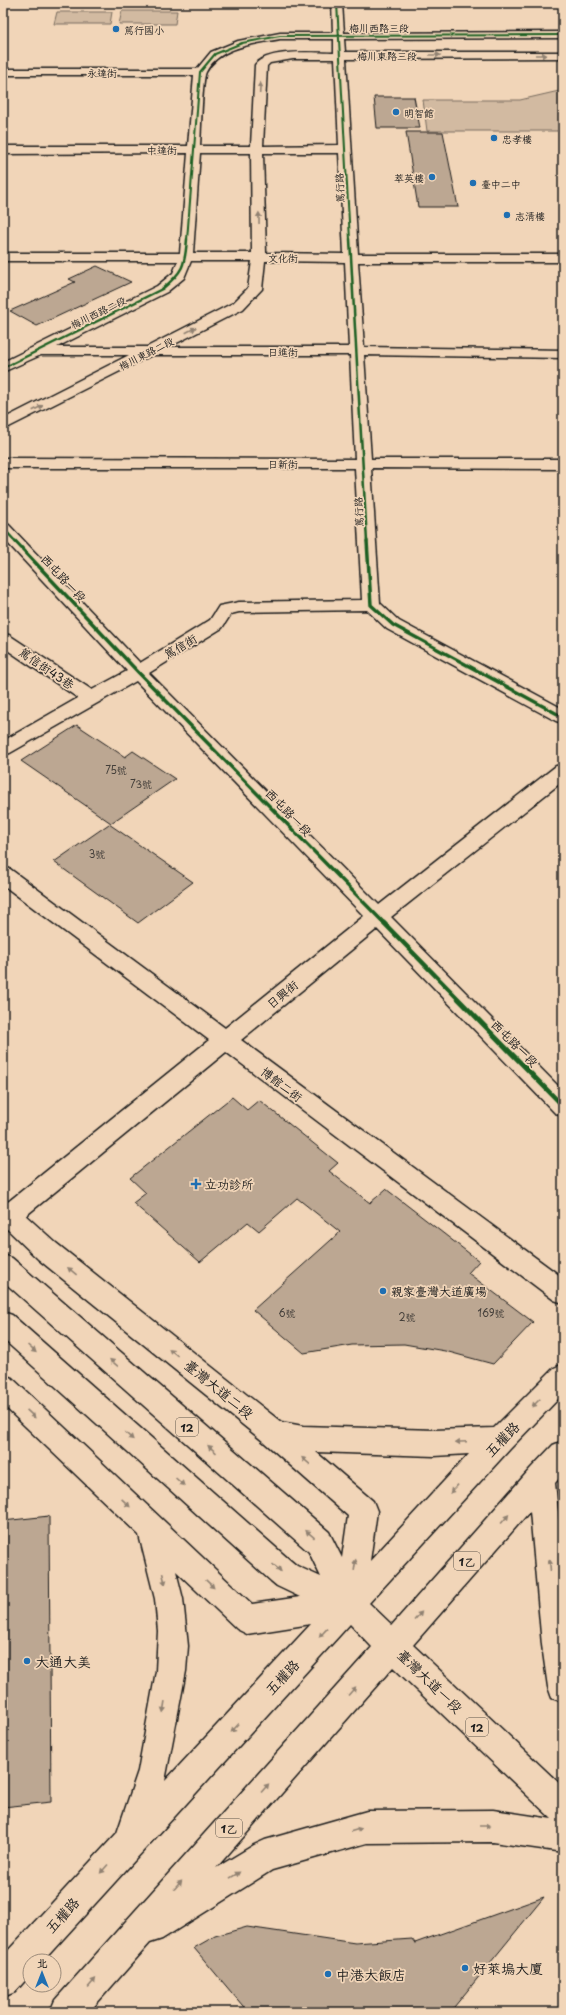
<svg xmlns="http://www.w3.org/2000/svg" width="566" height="2015" viewBox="0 0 566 2015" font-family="'Playpen Sans','LXGW WenKai TC',sans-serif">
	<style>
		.green { fill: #d2baa1; stroke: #776b5e }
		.building { fill: #bca792; stroke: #1c1c1c }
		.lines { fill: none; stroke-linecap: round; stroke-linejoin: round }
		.minor-casing { stroke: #1c1c1c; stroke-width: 3 }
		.major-casing { stroke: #1c1c1c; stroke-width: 3 }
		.minor { fill: #f1d5b8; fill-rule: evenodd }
		.major { fill: #f1d5b8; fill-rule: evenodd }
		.cycleway-far3-casing { stroke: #f1d5b8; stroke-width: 3.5 }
		.cycleway-far2-casing { stroke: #f1d5b8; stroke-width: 4 }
		.cycleway-far1-casing { stroke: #f1d5b8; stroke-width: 5.5 }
		.cycleway-casing { stroke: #f1d5b8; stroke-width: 7 }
		.cycleway-far3 { stroke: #1b5e20; stroke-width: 2 }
		.cycleway-far2 { stroke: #1b5e20; stroke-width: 2.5 }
		.cycleway-far1 { stroke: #1b5e20; stroke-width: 3.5 }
		.cycleway { stroke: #1b5e20; stroke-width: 4.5 }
		.oneway { fill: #918272 }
		.poi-dot { fill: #1f6fb2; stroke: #f1d5b8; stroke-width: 1.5 }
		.labels { text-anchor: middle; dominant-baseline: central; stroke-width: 3.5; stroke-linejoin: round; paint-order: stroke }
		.far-street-label { font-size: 10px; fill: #1c1c1c; stroke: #f1d5b8 }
		.far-poi-label { font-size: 10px; fill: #1c1c1c; stroke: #f1d5b8; text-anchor: start }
		.number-label { font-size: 10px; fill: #443f3a }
		.shield { fill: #f1d5b8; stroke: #5c544b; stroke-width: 1 }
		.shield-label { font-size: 11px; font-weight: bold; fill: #1c1c1c }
		.street-label { font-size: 12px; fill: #1c1c1c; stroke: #f1d5b8 }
		.poi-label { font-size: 12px; fill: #1c1c1c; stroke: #f1d5b8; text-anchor: start }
		.near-street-label { font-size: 14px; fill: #1c1c1c; stroke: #f1d5b8 }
		.near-poi-label { font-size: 14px; fill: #1c1c1c; stroke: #f1d5b8; text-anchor: start }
	</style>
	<rect width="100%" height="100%" fill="#f1d5b8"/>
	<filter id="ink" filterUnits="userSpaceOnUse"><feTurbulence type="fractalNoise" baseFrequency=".025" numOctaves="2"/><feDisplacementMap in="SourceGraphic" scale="8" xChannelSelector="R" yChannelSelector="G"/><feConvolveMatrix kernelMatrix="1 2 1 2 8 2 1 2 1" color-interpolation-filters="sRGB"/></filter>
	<g filter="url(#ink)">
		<path class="green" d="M 122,11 L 177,11 L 175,24 L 119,24 Z
			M 57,12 L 112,12 L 110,24 L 54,24 Z
			M 559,91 L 563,92 L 563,131 L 427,131 L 423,100 L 520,100 Z"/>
		<path class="building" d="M 374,97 L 414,97 L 420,128 L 377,128 Z
			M 406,132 L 443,132 L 458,207 L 418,207 Z
			M 97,266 L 131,282 L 37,326 L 10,311 L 75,282 L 69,279 Z
			M 77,725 L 125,757 L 133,751 L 175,779 L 111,823 L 21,761 Z
			M 109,824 L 193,882 L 138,923 L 54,862 Z
			M 232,1097 L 247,1110 L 259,1100 L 338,1163 L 329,1171 L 370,1203 L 386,1189 L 479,1261 L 468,1273 L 533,1322 L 493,1364 L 445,1351 L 404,1344 L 352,1345 L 304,1353 L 253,1310 L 340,1232 L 297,1198 L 259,1231 L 248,1222 L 200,1262 L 133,1203 L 146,1193 L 130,1178 Z
			M 49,1516 L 51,1802 L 3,1807 L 3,1521 Z
			M 544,1897 L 450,2012 L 248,2012 L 194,1948 L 215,1936 L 247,1927 L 355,1943 L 412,1939 L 415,1943 Z"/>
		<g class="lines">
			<defs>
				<path id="minor" d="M 332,3 L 342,3 L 344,33 L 563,32 L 563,38 L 344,39 L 345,52 L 563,52 L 563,58 L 346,59 L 358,254 L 563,254 L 563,262 L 358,262 L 364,347 L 563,350 L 563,358 L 364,355 L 371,459 L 563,459 L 563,469 L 371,468 L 380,603 L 399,621 L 563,709 L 563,723 L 556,721 L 387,629 L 367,610 L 239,612 L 231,614 L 222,628 L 149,673 L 379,905 L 556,766 L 563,765 L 563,781 L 391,917 L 563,1091 L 563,1115 L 555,1113 L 377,929 L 241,1040 L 563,1278 L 563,1303 L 554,1300 L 226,1052 L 12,1227 L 3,1230 L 3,1206 L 209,1040 L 3,885 L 3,867 L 10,869 L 225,1028 L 364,916 L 136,681 L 10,753 L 3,755 L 3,741 L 78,698 L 3,647 L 3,634 L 9,635 L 92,690 L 127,671 L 3,538 L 3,523 L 9,525 L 140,663 L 210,620 L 219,606 L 239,602 L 362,600 L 355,468 L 3,468 L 3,458 L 355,459 L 350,355 L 152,355 L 3,430 L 3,419 L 129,355 L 41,355 L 3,372 L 3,362 L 157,286 L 173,273 L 178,261 L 3,261 L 3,253 L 180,253 L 188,153 L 3,154 L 3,146 L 188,146 L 194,75 L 3,75 L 3,69 L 197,69 L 211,52 L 238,41 L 280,33 L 333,33 ZM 280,39 L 334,39 L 334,53 C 315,53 268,48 255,65 L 251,146 L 200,146 C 201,133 202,79 206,72 C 219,46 255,44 280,39 ZM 293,59 L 335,59 L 339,145 L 263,146 L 267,66 L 270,63 ZM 200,153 L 251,153 L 252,253 L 193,253 ZM 263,153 L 339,153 L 344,254 L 266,253 ZM 191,261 L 252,261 L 248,288 L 233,303 L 147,347 L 57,347 L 167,292 L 184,278 ZM 265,261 L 345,262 L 349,347 L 169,347 L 243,309 L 262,289 Z"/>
				<path id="major" d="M 3,1200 L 12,1203 L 56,1243 L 281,1422 L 303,1426 L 434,1430 L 494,1428 L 554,1368 L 563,1364 L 563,1394 L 510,1449 L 369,1603 L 392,1625 L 531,1468 L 553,1445 L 563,1441 L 563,1474 L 555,1483 L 563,1559 L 563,1702 L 552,1698 L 548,1687 L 542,1645 L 530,1511 L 413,1645 L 563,1787 L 563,1852 L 493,1842 L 367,1843 L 272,1870 L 162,1939 L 150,1943 L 89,2012 L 50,2012 L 55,2000 L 372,1647 L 350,1624 L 43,1961 L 30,1961 L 30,1975 L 15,1992 L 3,1997 L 3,1956 L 117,1833 L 138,1771 L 156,1671 L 158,1631 L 155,1599 L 139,1535 L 3,1405 L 3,1375 L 12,1378 L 252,1604 L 300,1597 L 277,1586 L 271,1581 L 3,1339 L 3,1312 L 12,1315 L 291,1561 L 297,1566 L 321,1577 L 309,1552 L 3,1281 L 3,1255 L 12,1258 L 329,1532 L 342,1558 L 348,1516 L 264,1442 L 38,1259 L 3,1225 ZM 316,1452 L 434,1456 L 469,1454 L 370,1561 L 377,1511 L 373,1501 ZM 176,1571 L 237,1629 L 247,1634 L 311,1624 L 165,1781 L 186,1671 L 188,1646 L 183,1599 ZM 393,1667 L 552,1819 L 493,1810 L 367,1811 L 265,1840 L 254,1845 L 216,1868 Z"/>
			</defs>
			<use href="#minor" class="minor-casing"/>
			<use href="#major" class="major-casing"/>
			<use href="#minor" class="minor"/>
			<use href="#major" class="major"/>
			<defs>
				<path id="cycleway-far3" d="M 337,3 L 350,240
					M 187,240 L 200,72 L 215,54 L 242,43 L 280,36 L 563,35"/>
				<path id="cycleway-far2" d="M 350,239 L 367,542
					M 3,368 L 162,289 C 183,272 185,266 187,239
					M 3,528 L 16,542"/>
				<path id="cycleway-far1" d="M 15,541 L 138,672 L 385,924
					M 367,541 L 371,605 L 393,625 L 563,717"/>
				<path id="cycleway" d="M 384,923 L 563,1106"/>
			</defs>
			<use href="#cycleway-far3" class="cycleway-far3-casing"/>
			<use href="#cycleway-far2" class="cycleway-far2-casing"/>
			<use href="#cycleway-far1" class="cycleway-far1-casing"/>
			<use href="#cycleway" class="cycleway-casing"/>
			<use href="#cycleway-far3" class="cycleway-far3"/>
			<use href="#cycleway-far2" class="cycleway-far2"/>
			<use href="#cycleway-far1" class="cycleway-far1"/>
			<use href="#cycleway" class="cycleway"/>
		</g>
		<defs><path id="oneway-solid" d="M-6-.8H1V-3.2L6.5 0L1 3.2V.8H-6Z"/></defs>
		<g class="oneway">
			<use href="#oneway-solid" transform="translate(435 55)"/>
			<use href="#oneway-solid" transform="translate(541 55)"/>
			<use href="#oneway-solid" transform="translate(260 88) rotate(-87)"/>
			<use href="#oneway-solid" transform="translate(259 218) rotate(-91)"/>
			<use href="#oneway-solid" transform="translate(191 330) rotate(-27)"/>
			<use href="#oneway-solid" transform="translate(38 408) rotate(-27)"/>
			<use href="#oneway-solid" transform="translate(72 1271) rotate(-141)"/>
			<use href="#oneway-solid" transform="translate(32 1349) rotate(42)"/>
			<use href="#oneway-solid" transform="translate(173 1352) rotate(-141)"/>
			<use href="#oneway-solid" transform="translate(114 1363) rotate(-139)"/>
			<use href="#oneway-solid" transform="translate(536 1403) rotate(135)"/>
			<use href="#oneway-solid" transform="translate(31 1414) rotate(43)"/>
			<use href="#oneway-solid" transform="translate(129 1436) rotate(42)"/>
			<use href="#oneway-solid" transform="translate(461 1442) rotate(177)"/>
			<use href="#oneway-solid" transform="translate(212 1449) rotate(-139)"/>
			<use href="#oneway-solid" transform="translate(306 1461) rotate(-139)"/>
			<use href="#oneway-solid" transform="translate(180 1482) rotate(42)"/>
			<use href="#oneway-solid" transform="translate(454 1489) rotate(133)"/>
			<use href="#oneway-solid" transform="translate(126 1503) rotate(43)"/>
			<use href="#oneway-solid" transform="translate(505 1519) rotate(-49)"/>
			<use href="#oneway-solid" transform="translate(310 1534) rotate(-139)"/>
			<use href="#oneway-solid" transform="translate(355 1565) rotate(-82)"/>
			<use href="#oneway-solid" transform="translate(550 1565) rotate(-95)"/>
			<use href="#oneway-solid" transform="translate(277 1568) rotate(41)"/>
			<use href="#oneway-solid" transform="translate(164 1579) rotate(76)"/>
			<use href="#oneway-solid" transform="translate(210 1584) rotate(44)"/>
			<use href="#oneway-solid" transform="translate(418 1616) rotate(-48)"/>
			<use href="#oneway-solid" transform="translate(323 1633) rotate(133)"/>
			<use href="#oneway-solid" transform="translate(352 1691) rotate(-48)"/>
			<use href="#oneway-solid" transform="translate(164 1707) rotate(99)"/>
			<use href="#oneway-solid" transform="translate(235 1728) rotate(133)"/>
			<use href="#oneway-solid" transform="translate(265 1788) rotate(-48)"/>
			<use href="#oneway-solid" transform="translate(485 1826)"/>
			<use href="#oneway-solid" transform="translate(356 1830) rotate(-16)"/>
			<use href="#oneway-solid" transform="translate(104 1869) rotate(132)"/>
			<use href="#oneway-solid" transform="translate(235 1875) rotate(-32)"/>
			<use href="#oneway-solid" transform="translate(178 1885) rotate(-48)"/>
			<use href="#oneway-solid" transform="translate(92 1983) rotate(-49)"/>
		</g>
	</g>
	<g class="poi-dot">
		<circle cx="116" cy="29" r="4"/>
		<circle cx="396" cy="112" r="4"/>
		<circle cx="494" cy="138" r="4"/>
		<circle cx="432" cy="177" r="4"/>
		<circle cx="473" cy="183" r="4"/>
		<circle cx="507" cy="215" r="4"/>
		<path d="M194 1178h4v4h4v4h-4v4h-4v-4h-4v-4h4z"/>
		<circle cx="383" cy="1291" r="4"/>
		<circle cx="27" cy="1661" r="4"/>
		<circle cx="465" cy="1968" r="4"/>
		<circle cx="328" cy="1974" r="4"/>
	</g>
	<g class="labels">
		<g class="far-street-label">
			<text x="379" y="27">梅川西路三段</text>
			<text x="387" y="55">梅川東路三段</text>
			<text x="102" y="72">永達街</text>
			<text x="162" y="149">中達街</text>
			<text transform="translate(339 188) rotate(-93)">篤行路</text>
			<text x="283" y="257">文化街</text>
			<text transform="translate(98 312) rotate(-26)">梅川西路二段</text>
			<text x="283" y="351">日進街</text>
			<text transform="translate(146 353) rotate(-27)">梅川東路二段</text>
			<text x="283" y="463">日新街</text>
			<text transform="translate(358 512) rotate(-93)">篤行路</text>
		</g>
		<g class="far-poi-label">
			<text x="124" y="29">篤行國小</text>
			<text x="404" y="112">明智館</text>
			<text x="502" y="138">忠孝樓</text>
			<text x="424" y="177" text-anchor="end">萃英樓</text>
			<text x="481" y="183">臺中二中</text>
			<text x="515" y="215">志清樓</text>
		</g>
		<g class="number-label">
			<text x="116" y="769">75號</text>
			<text x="141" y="783">73號</text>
			<text x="97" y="853">3號</text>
			<text x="287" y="1312">6號</text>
			<text x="491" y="1312">169號</text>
			<text x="407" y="1316">2號</text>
		</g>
		<g class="shield">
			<rect x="176" y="1418" width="22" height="18" rx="3"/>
			<rect x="454" y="1552" width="26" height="18" rx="3"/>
			<rect x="466" y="1718" width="22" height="18" rx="3"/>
			<rect x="216" y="1819" width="26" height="18" rx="3"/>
		</g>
		<g class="shield-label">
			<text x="187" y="1427">12</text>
			<text x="467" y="1561">1乙</text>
			<text x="477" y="1727">12</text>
			<text x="229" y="1828">1乙</text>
		</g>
		<g class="street-label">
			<text transform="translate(64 578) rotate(47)">西屯路一段</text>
			<text transform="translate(180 646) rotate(-31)">篤信街</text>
			<text transform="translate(47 668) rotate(34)">篤信街43巷</text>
			<text transform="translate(289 812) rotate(46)">西屯路一段</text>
			<text transform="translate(282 994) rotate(-39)">日興街</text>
			<text transform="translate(515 1043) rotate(45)">西屯路一段</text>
			<text transform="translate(282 1084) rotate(37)">博館二街</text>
		</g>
		<g class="poi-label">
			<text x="205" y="1184">立功診所</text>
			<text x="391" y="1291">親家臺灣大道廣場</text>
		</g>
		<g class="near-street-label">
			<text transform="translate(219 1389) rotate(39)">臺灣大道二段</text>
			<text transform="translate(502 1439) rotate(-46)">五權路</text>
			<text transform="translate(282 1677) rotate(-47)">五權路</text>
			<text transform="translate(430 1681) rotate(44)">臺灣大道一段</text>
			<text transform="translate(62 1915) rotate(-48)">五權路</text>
		</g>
		<g class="near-poi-label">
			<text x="35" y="1661">大通大美</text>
			<text x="473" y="1968">好萊塢大廈</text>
			<text x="336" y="1974">中港大飯店</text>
		</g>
	</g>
	<rect width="566" height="2015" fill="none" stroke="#f1d5b8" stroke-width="16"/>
	<rect x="8" y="8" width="550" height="1999" fill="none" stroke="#1c1c1c" stroke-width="1.5" filter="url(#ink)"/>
	<g transform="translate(42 1973)"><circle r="19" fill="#f1d5b8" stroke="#9c8b7a"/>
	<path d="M0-3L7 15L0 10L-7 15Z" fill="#1f6fb2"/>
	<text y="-6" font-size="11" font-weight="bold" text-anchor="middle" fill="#1c1c1c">北</text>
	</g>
</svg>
